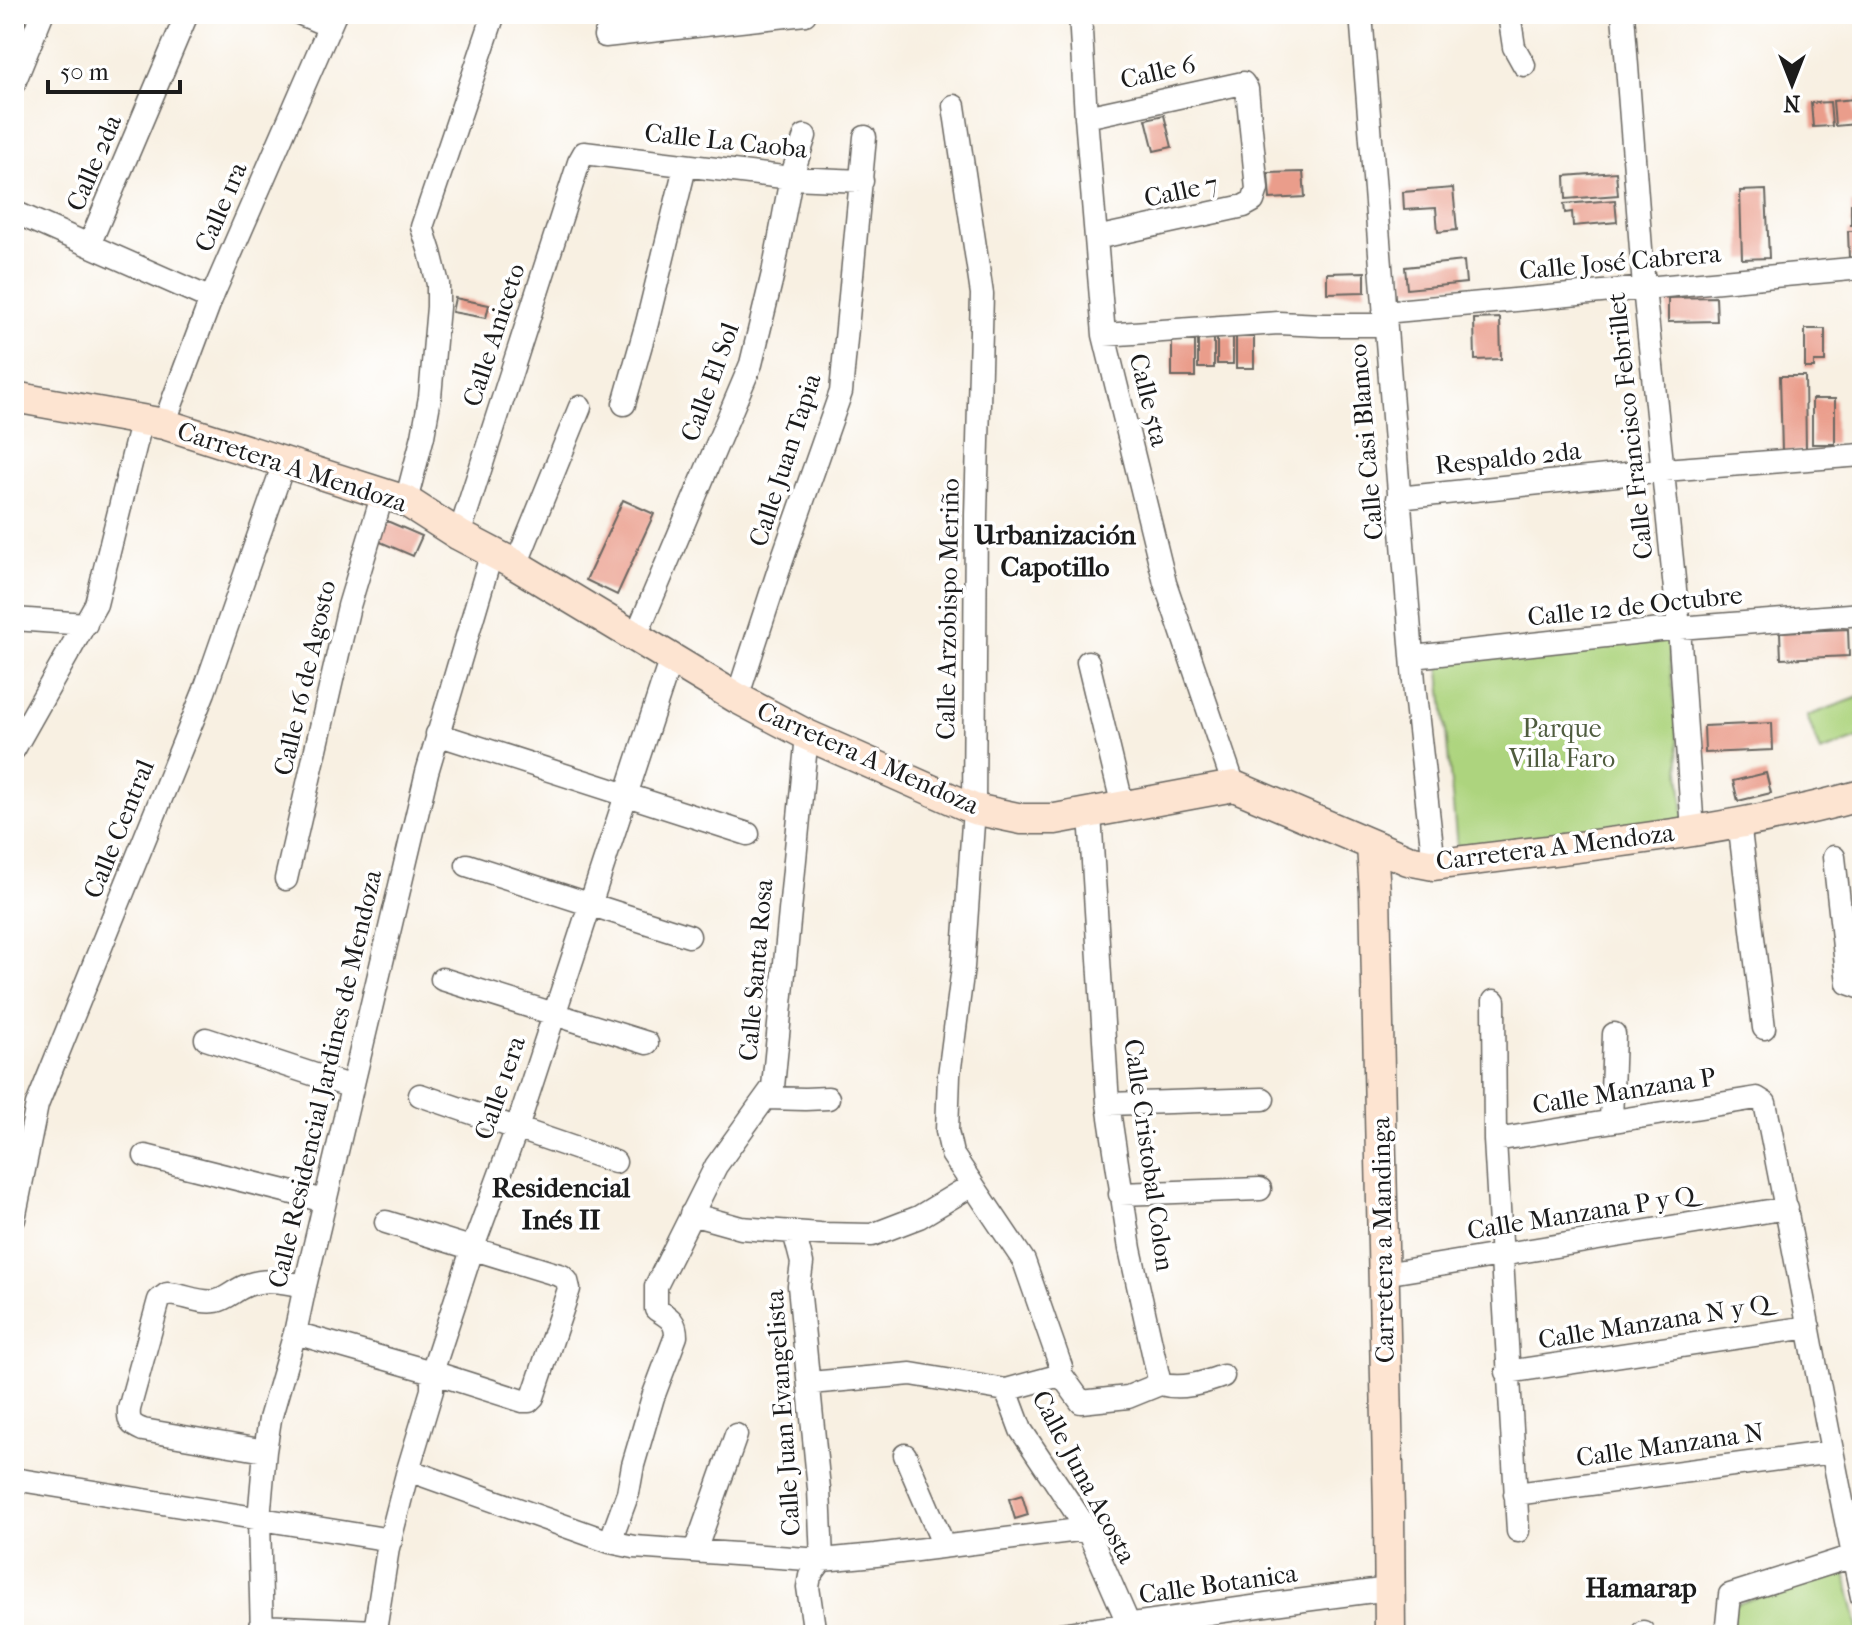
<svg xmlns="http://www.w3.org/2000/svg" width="1876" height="1649" viewBox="0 0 1876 1649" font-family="'IM FELL French Canon',serif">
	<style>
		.green { fill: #add47e; stroke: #64784d; stroke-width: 2 }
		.building { fill: #ea9d8b }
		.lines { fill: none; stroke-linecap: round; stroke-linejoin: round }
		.street-casing { stroke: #696661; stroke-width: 25 }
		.secondary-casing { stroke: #696661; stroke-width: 33 }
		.street { stroke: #fff; stroke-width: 22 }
		.secondary { stroke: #fde4d1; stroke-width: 30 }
		.labels { text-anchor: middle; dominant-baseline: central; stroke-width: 7; stroke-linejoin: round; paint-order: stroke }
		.street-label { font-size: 26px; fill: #1c1c1c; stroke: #fff }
		.park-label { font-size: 26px; fill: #4f5c3e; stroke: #fff }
		.neighbourhood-label { font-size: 28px; font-weight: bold; fill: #1c1c1c; stroke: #fff }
	</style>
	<rect width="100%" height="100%" fill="#fff"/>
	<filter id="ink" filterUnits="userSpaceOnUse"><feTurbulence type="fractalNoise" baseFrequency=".0125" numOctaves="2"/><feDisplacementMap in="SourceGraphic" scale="16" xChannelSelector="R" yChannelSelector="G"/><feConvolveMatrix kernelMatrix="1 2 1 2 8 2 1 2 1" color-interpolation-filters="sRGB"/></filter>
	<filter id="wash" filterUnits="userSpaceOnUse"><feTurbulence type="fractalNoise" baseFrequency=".006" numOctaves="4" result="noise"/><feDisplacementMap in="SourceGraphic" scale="32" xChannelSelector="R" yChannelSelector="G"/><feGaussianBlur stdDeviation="1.8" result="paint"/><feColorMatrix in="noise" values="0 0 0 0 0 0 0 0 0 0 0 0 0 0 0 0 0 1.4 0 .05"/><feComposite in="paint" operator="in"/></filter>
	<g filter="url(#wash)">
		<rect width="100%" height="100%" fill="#f8f0e2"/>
		<path class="green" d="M 1668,639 L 1685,826 L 1457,847 L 1439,660 Z
			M 1862,696 L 1862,737 L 1820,752 L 1807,716 Z
			M 1844,1569 L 1860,1635 L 1733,1635 L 1734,1605 Z"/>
		<g id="blocks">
			<path class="building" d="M 1856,98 L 1862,98 L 1862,124 L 1859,124 Z
				M 1854,99 L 1856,124 L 1835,126 L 1833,101 Z
				M 1830,102 L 1832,126 L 1813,127 L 1811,103 Z
				M 1164,115 L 1172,147 L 1154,151 L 1146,119 Z
				M 1303,172 L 1305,197 L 1270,199 L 1268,173 Z
				M 1616,172 L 1618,195 L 1566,199 L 1565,176 Z
				M 1453,188 L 1457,230 L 1438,232 L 1436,208 L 1404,210 L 1403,192 Z
				M 1766,190 L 1769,258 L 1742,259 L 1740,191 Z
				M 1615,200 L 1617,222 L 1573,226 L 1572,212 L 1565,213 L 1564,204 Z
				M 1851,204 L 1862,204 L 1862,225 L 1851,225 Z
				M 1848,231 L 1862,231 L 1862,257 L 1849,258 Z
				M 1464,261 L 1466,283 L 1407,289 L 1405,267 Z
				M 1365,272 L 1365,292 L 1327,293 L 1327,273 Z
				M 1716,297 L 1717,321 L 1668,322 L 1668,298 Z
				M 455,298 L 489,305 L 486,318 L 452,312 Z
				M 1500,318 L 1501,359 L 1475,360 L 1474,319 Z
				M 1805,329 L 1825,329 L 1825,362 L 1814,362 L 1814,368 L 1805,368 Z
				M 1198,337 L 1214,337 L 1214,368 L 1198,368 Z
				M 1217,337 L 1233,337 L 1233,364 L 1217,364 Z
				M 1236,337 L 1254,337 L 1254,368 L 1236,368 Z
				M 1172,341 L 1195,341 L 1195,377 L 1172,377 Z
				M 1780,376 L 1805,376 L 1806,451 L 1782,452 Z
				M 1812,399 L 1835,399 L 1835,444 L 1812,444 Z
				M 623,500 L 654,514 L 617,595 L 586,580 Z
				M 387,521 L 422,536 L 413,556 L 378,541 Z
				M 1848,629 L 1849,656 L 1781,659 L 1780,632 Z
				M 1772,723 L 1773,750 L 1705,753 L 1704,726 Z
				M 1766,773 L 1771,793 L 1738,801 L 1733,781 Z
				M 1022,1495 L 1028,1515 L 1015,1519 L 1009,1499 Z"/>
		</g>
	</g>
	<g filter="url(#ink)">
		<use href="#blocks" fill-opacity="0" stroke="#696661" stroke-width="2"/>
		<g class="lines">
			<defs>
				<path id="street" d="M 301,14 L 329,26
					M 1080,14 L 1086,117 L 1104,335 L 1165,583 L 1234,786
					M 1361,14 L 1415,694 L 1434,865
					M 1509,14 L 1514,47 L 1524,65
					M 1623,14 L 1644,288 L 1679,628 L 1693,831
					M 605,36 L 805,14
					M 14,83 L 42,14
					M 954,106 L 982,294 L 976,515 L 974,809 L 963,967 L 949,1075 L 947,1131 L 952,1154 L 1024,1261 L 1061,1367 L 1060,1373 L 1081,1402 L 1128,1397 L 1160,1384 L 1130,1249 L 1108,1104 L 1090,814
					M 1086,117 L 1243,83 L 1247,89 L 1257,189 L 1253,201 L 1244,206 L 1096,238
					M 14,212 L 211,299
					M 89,245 L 187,14
					M 1384,312 L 1862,268
					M 1104,335 L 1278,323 L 1322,325 L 1385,325
					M 624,404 L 647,323 L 685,167
					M 164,424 L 211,299 L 335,14
					M 1398,498 L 1664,470 L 1862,455
					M 406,501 L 423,436 L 430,397 L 438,307 L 438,284 L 430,252 L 422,227 L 494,14
					M 459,535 L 579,162 L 584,153 L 791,178 L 862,181
					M 516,565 L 580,407
					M 14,619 L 86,624
					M 636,636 L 751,364 L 773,273 L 791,178 L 805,136
					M 1413,657 L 1679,628 L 1862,614
					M 1088,662 L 1123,807
					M 737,698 L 782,560 L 841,392 L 865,137
					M 437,734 L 748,834
					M 14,749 L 96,604 L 142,419
					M 1739,822 L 1764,1028
					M 1834,857 L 1848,983 L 1862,988
					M 467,865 L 689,936
					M 286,879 L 349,606 L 383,493
					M 442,979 L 647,1043
					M 1494,1001 L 1495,1140 L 1518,1531
					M 206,1039 L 352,1087
					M 420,1095 L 615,1162
					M 766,1098 L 805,1099 L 828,1098
					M 1108,1104 L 1263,1099
					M 1611,1121 L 1614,1034
					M 1495,1140 L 1757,1098 L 1765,1103 C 1799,1267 1826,1433 1862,1597
					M 145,1156 L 325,1201
					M 1120,1194 L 1260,1189
					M 691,1214 L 741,1228 L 820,1234 L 872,1235 L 919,1217 L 972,1185
					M 14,1219 L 37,1105 L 204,692 L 284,463
					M 794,1232 L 802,1263 L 799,1286 L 819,1489 L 822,1560 L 810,1576 L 808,1587 L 815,1635
					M 1384,1274 L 1787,1208
					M 295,1333 L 432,1372 L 523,1401 L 529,1401 L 533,1397 L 569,1289 L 567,1281 L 562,1276 L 386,1222
					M 1507,1372 L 1809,1327
					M 810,1383 L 911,1374 L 1006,1390 L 1057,1376 L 1060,1373
					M 1160,1384 C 1181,1390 1204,1383 1223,1376
					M 1006,1390 L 1021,1430 L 1087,1529 L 1129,1625 L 1131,1635
					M 265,1451 L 143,1430 C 131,1425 128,1422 129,1409 L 159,1300 L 167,1294 C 183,1294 199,1304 216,1301 C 226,1299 234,1291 243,1287 C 263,1277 284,1282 305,1286
					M 905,1455 L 944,1546
					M 408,1470 L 610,1542 L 634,1547 L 822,1560 L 876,1555 L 1087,1529
					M 14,1479 L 391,1540
					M 1515,1494 L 1832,1452
					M 610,1542 L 628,1493 L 633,1465 L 653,1397 L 676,1336 C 676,1320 668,1317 656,1309 L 656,1286 L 716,1166 L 773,1087 L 807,735
					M 695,1551 L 736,1435
					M 260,1626 L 375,1631 L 388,1548 L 408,1470 L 432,1390 L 432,1372 L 473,1247 L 517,1128 L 671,658
					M 1643,1632 L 1643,1635
					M 262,1635 L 259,1519 L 265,1451 L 270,1419 L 295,1333 L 305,1286 L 427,772 L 492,552
					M 1055,1635 L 1281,1603 L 1389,1589
					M 1726,1635 L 1730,1595 L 1853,1556"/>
				<path id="secondary" d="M 14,397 L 164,424 L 406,501 L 459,535 L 516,565 L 737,698 L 807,735 L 974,809 L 1022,819 L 1055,819 L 1234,786 L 1408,860 L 1434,865 C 1577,846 1723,834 1862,795
					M 1372,846 L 1375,893 L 1389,1511 L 1390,1635"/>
			</defs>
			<use href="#street" class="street-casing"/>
			<use href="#secondary" class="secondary-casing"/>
			<use href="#street" class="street"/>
			<use href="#secondary" class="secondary"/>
		</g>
	</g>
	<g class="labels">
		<g class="street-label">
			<text transform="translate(1158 72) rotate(-13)">Calle 6</text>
			<text transform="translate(726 141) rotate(6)">Calle La Caoba</text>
			<text transform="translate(94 163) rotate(-67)">Calle 2da</text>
			<text transform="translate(1181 191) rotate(-12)">Calle 7</text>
			<text transform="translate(221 207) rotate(-67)">Calle 1ra</text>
			<text transform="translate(1620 262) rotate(-5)">Calle José Cabrera</text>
			<text transform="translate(494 335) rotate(-72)">Calle Aniceto</text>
			<text transform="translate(710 382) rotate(-70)">Calle El Sol</text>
			<text transform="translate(1149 400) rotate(76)">Calle 5ta</text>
			<text transform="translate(1630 426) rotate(-96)">Calle Francisco Febrillet</text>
			<text transform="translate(1366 442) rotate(-95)">Calle Casi Blamco</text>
			<text transform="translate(1508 458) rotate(-6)">Respaldo 2da</text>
			<text transform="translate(785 460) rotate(-72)">Calle Juan Tapia</text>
			<text transform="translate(292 467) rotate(18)">Carretera A Mendoza</text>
			<text transform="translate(1635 606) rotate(-6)">Calle 12 de Octubre</text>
			<text transform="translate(948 609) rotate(-89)">Calle Arzobispo Meriño</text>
			<text transform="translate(305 678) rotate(-77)">Calle 16 de Agosto</text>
			<text transform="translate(868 758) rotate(24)">Carretera A Mendoza</text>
			<text transform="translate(119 829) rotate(-68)">Calle Central</text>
			<text transform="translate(1555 847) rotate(-7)">Carretera A Mendoza</text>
			<text transform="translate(756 970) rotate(-85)">Calle Santa Rosa</text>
			<text transform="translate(325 1079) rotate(-77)">Calle Residencial Jardines de Mendoza</text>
			<text transform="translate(500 1088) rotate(-71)">Calle 1era</text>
			<text transform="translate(1624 1091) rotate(-9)">Calle Manzana P</text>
			<text transform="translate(1149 1155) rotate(82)">Calle Cristobal Colon</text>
			<text transform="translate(1581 1213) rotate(-9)">Calle Manzana P y Q</text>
			<text transform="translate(1383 1240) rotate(-91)">Carretera a Mandinga</text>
			<text transform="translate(1654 1322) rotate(-9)">Calle Manzana N y Q</text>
			<text transform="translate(783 1413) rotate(-94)">Calle Juan Evangelista</text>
			<text transform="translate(1670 1445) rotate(-8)">Calle Manzana N</text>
			<text transform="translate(1084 1477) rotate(62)">Calle Juna Acosta</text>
			<text transform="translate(1218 1584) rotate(-8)">Calle Botanica</text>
		</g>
		<g class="park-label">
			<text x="1562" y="728">Parque<tspan x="1562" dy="30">Villa Faro</tspan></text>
		</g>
		<g class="neighbourhood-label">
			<text x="1055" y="534">Urbanización<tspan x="1055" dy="32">Capotillo</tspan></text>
			<text x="561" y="1187">Residencial<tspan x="561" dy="32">Inés II</tspan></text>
			<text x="1641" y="1587">Hamarap</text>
		</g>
	</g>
	<rect width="1876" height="1649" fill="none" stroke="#fff" stroke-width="48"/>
	<g transform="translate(1792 84) rotate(180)" stroke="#ffffff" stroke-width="6" paint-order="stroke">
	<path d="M0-6L14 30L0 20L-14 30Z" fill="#1c1c1c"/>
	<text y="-12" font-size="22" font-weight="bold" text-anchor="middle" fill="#1c1c1c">N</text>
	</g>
	<path d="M48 80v12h132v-12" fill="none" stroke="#1c1c1c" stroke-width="4"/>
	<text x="60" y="80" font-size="24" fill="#1c1c1c" stroke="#ffffff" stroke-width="6" paint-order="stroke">50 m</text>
</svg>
